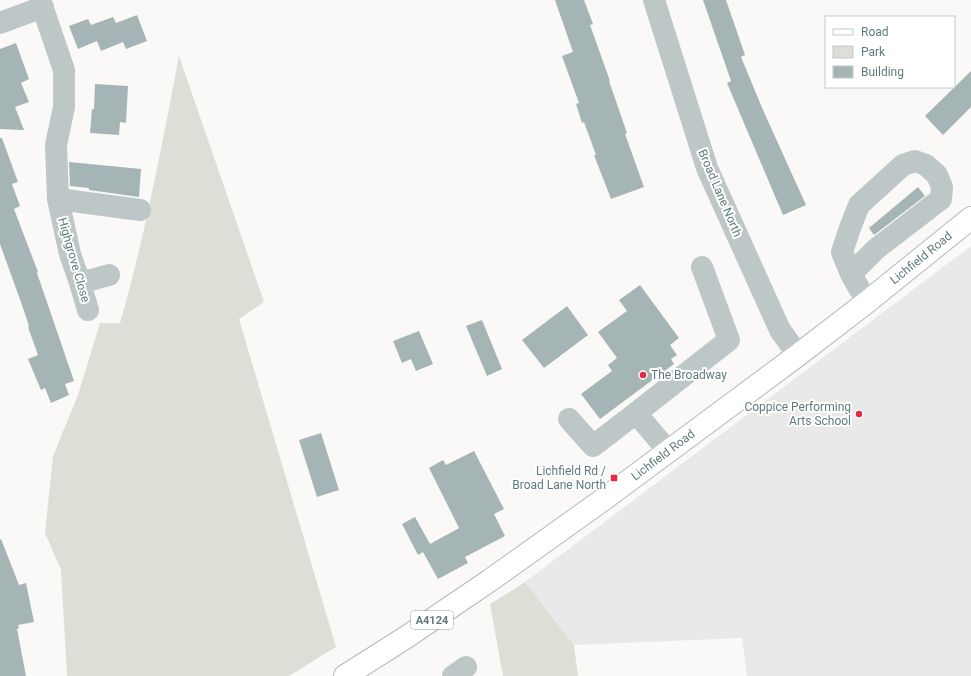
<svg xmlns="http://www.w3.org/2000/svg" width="971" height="676" viewBox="0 0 971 676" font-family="Roboto,sans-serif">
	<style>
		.built { fill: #e8e9e8 }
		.green { fill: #dddfd6 }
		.building { fill: #a5b5b5 }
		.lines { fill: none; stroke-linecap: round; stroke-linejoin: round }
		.major-casing { stroke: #b1bbbc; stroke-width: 24 }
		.minor { stroke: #bdc7c7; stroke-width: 22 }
		.major { stroke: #fff; stroke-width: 22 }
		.poi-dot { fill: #e82946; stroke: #fff; stroke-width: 1.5 }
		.labels { text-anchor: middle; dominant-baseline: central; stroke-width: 4; stroke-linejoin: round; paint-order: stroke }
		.shield { fill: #fff; stroke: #8fa3a4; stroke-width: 1 }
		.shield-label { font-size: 11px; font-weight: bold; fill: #5f7b7d }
		.street-label { font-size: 12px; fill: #5f7b7d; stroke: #fff }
		.poi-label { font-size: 12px; fill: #5f7b7d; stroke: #fff; text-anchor: end }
	</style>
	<rect width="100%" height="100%" fill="#faf9f7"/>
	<path class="built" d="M 971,246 L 971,676 L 747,676 L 742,638 L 574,645 L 525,582 Z"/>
	<path class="green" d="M 179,56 L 264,302 L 239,319 L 336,647 L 289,676 L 67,676 L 61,570 L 45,533 L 53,456 L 78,395 L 100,323 L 120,323 C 145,236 162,145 179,56 Z
		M 525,582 L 574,645 L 578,676 L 503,676 L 490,604 Z"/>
	<path class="building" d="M 555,0 L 584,0 L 593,24 L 590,25 L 610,81 L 609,81 L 627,133 L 625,134 L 644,187 L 611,199 L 594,155 L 596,155 L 584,122 L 582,123 L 576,104 L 579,103 L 562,56 L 573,52 Z
		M 703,0 L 726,0 L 745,55 L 741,57 L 763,110 L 806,205 L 783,215 L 727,83 L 731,81 Z
		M 137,15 L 147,41 L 126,49 L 123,42 L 101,51 L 97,41 L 78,49 L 69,26 L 88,19 L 91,25 L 113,17 L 116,23 Z
		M 16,43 L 29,79 L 21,83 L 29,102 L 15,107 L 24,130 L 0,129 L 0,49 Z
		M 971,71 L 971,107 L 943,135 L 925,116 Z
		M 95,84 L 128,86 L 126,123 L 120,122 L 119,135 L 90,133 L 92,109 L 94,109 Z
		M 0,138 L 2,138 L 18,182 L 12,184 L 20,206 L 14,209 L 38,272 L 37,273 L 74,381 L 65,384 L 69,395 L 51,403 L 45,388 L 41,390 L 28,359 L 38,355 L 28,327 L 29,326 L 22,305 L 0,244 Z
		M 69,162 L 141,169 L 139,197 L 89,190 L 89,188 L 70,186 Z
		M 918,187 L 925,196 L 874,235 L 869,228 Z
		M 640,285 L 679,338 L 670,345 L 677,355 L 671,359 L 674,364 L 600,419 L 581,394 L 612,371 L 608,365 L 617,358 L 598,332 L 627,311 L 619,300 Z
		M 567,306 L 588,335 L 544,368 L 522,340 Z
		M 482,320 L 502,369 L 487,376 L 466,326 Z
		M 419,331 L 433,364 L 416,371 L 411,359 L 402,363 L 393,341 Z
		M 321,433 L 339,490 L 317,497 L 299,440 Z
		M 474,451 L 504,509 L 494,514 L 505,536 L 465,557 L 468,563 L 438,579 L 423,552 L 418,555 L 402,524 L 415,517 L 430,544 L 459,528 L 429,468 L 443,460 L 446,465 Z
		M 1,539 L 19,585 L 26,583 L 34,622 L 18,625 L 19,628 L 17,629 L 26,676 L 0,676 L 0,540 Z"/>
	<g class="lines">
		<defs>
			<path id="major" d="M 345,676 L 405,638 L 489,581 L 604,499 L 798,355 L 867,302 L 971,218"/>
		</defs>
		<use href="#major" class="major-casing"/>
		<path class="minor" d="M 40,0 L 64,70 L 64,107 L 56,145 L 58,199 L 70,254 L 80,283 L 88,310
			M 654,0 L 707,168 L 780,330 L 798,355
			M 0,23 L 43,7
			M 58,199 L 140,210
			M 851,274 L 876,249 L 941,199 L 942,187 L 937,175 L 926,165 L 915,161 L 903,165 L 859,205 L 850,228 L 842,252 L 851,274 L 867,302
			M 80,283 L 109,275
			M 636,413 L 729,340 L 702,267
			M 569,419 L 593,446 L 636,413 L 668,451
			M 453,676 L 466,667"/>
		<use href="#major" class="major"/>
	</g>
	<g class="poi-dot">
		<circle cx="643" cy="375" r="4"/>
		<circle cx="859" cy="414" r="4"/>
		<rect x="610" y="474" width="8" height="8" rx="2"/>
	</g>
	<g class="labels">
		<rect class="shield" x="411" y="611" width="42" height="18" rx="3"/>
		<g class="shield-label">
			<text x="432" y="620">A4124</text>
		</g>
		<g class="street-label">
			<text transform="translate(720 193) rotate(67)">Broad Lane North</text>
			<text transform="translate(921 258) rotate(-39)">Lichfield Road</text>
			<text transform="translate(74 260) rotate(74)">Highgrove Close</text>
			<text transform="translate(663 455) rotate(-37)">Lichfield Road</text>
		</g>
		<g class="poi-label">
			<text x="651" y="375" text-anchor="start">The Broadway</text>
			<text x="851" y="407">Coppice Performing<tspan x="851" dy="14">Arts School</tspan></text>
			<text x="606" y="471">Lichfield Rd /<tspan x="606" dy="14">Broad Lane North</tspan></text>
		</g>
	</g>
	<rect x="825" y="16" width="130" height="72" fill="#ffffff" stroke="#bfcacb"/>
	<rect x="833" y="29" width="20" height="6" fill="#ffffff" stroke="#bfcacb"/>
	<text x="861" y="36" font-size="12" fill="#5f7b7d">Road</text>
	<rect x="833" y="46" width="20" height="12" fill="#dddfd6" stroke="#bfcacb"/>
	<text x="861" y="56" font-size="12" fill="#5f7b7d">Park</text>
	<rect x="833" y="66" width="20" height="12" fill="#a5b5b5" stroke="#bfcacb"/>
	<text x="861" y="76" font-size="12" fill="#5f7b7d">Building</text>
</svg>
